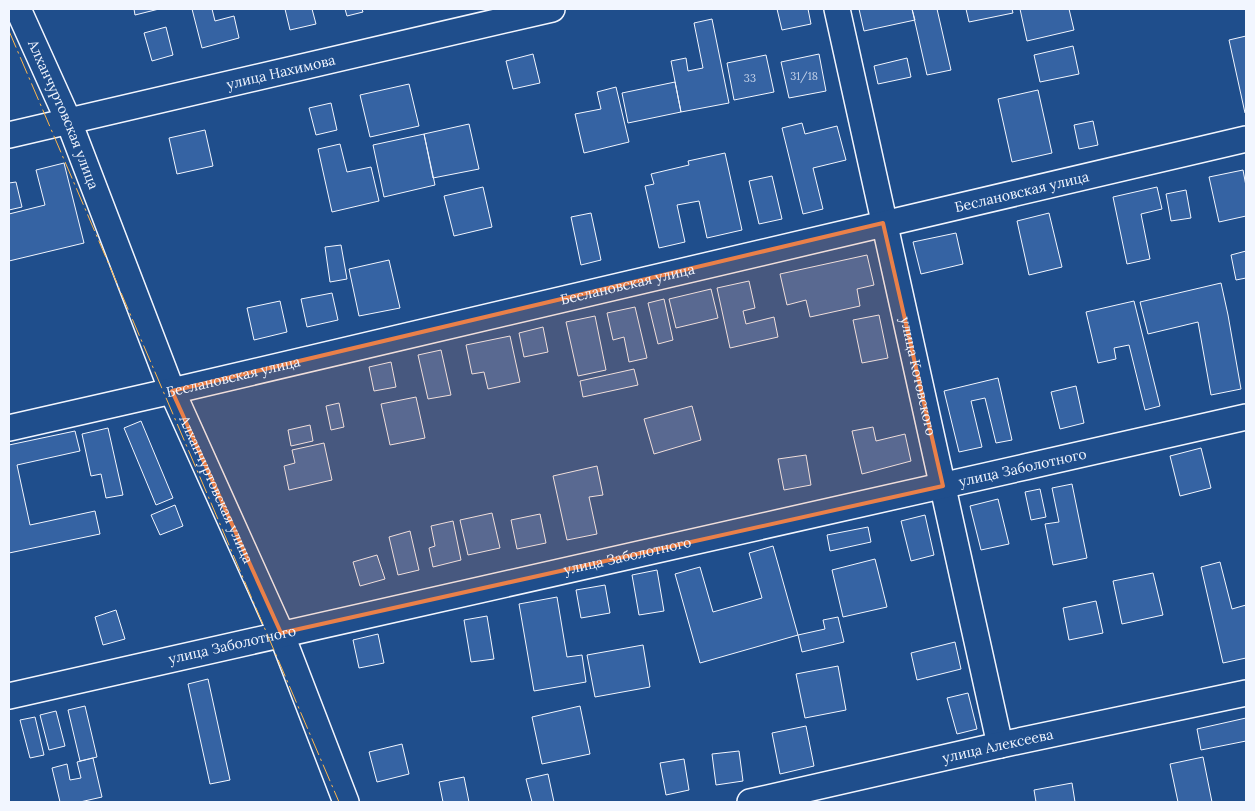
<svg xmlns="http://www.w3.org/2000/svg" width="1255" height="811" viewBox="0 0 1255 811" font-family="Lora,serif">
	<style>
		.building { fill: #3563a3; stroke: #f2f6ff }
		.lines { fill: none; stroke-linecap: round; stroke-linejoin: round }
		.minor-casing { stroke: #f2f6ff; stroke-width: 28 }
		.minor { stroke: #1f4e8c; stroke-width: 25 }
		.power { stroke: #ffb74d; stroke-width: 1; stroke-dasharray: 18 4 2.5 4; stroke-linecap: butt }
		.marked { fill: #ea8049; fill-opacity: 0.2; stroke: #ea8049; stroke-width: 4; stroke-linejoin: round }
		.labels { text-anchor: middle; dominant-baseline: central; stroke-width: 4; stroke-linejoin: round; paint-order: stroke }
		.number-label { font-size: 11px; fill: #c3d1e8 }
		.street-label { font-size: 14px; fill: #f2f6ff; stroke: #1f4e8c }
	</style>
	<rect width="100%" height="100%" fill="#1f4e8c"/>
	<path class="building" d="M 134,9 L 159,9 L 135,15 Z
		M 192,9 L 212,9 L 215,21 L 234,16 L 239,38 L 202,48 Z
		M 285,9 L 312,9 L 316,24 L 290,30 Z
		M 345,9 L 362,9 L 363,12 L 347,16 Z
		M 777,9 L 808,9 L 811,24 L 782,30 Z
		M 859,9 L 912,9 L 915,20 L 864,31 Z
		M 912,9 L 937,9 L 951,70 L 927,75 Z
		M 966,9 L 1012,9 L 1013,13 L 969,22 Z
		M 1020,9 L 1069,9 L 1074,30 L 1027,41 Z
		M 712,19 L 729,103 L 681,112 L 671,61 L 686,58 L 688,71 L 703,68 L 694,23 Z
		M 166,27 L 173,55 L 152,61 L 144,33 Z
		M 1246,36 L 1246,113 L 1245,113 L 1229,40 Z
		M 1073,46 L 1079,74 L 1040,82 L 1034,55 Z
		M 533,54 L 540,83 L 513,89 L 506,61 Z
		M 819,54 L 826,91 L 789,98 L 781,62 Z
		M 766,55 L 774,92 L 734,100 L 727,63 Z
		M 907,58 L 911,77 L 878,84 L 874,66 Z
		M 675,82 L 681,112 L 628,123 L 622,93 Z
		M 409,84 L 419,126 L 370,137 L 360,95 Z
		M 616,87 L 629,142 L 584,153 L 575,114 L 601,109 L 597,92 Z
		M 1038,90 L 1052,153 L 1012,162 L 998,99 Z
		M 331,103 L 337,130 L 316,135 L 309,108 Z
		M 1093,121 L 1098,145 L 1079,149 L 1074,125 Z
		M 802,123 L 805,134 L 837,126 L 846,160 L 813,168 L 823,209 L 803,214 L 782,128 Z
		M 469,124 L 479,169 L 433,178 L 424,134 Z
		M 205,130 L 213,166 L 177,174 L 169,138 Z
		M 424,134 L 435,185 L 384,197 L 373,145 Z
		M 340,144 L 347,172 L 371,167 L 379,201 L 332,212 L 318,149 Z
		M 725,153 L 742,230 L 707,238 L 699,201 L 677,205 L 685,242 L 659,248 L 645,186 L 654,184 L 651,174 L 689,165 L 688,161 Z
		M 64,163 L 84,243 L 9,261 L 9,214 L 45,205 L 36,170 Z
		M 1243,170 L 1246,186 L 1246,216 L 1219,222 L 1209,177 Z
		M 772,176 L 782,219 L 759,224 L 749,181 Z
		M 16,182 L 22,207 L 9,210 L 9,183 Z
		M 483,187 L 492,227 L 454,236 L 444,196 Z
		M 1157,187 L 1162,209 L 1141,214 L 1150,259 L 1127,264 L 1113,197 Z
		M 1186,190 L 1191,218 L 1171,221 L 1166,194 Z
		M 591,213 L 601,260 L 581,265 L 571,217 Z
		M 1049,213 L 1062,267 L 1029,275 L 1017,221 Z
		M 956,233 L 963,264 L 921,274 L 913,242 Z
		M 341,245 L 347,279 L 330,282 L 325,247 Z
		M 1246,251 L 1246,278 L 1236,280 L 1231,255 Z
		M 867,255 L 874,285 L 857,289 L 860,306 L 810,317 L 806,300 L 787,305 L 780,274 Z
		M 389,260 L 400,308 L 359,316 L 349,269 Z
		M 749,281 L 755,308 L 743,311 L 746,324 L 774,317 L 778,337 L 730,348 L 717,288 Z
		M 1221,283 L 1228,315 L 1241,389 L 1211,395 L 1198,322 L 1148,334 L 1140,302 Z
		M 711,289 L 718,318 L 676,328 L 669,299 Z
		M 332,293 L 338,320 L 307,327 L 301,299 Z
		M 664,299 L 673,340 L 658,344 L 648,303 Z
		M 280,301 L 287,332 L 254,340 L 247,308 Z
		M 1134,301 L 1160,406 L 1145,410 L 1129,345 L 1114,348 L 1116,359 L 1098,363 L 1086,312 Z
		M 635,307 L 647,358 L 629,362 L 624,337 L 613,340 L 607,313 Z
		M 879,315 L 888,358 L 862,363 L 853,320 Z
		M 595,316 L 606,370 L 578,376 L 566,322 Z
		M 543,327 L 548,352 L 524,357 L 519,333 Z
		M 510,336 L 520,382 L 488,389 L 484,372 L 472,374 L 466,345 Z
		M 441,350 L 451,395 L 428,399 L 418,355 Z
		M 391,362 L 396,387 L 374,391 L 369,367 Z
		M 634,369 L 638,385 L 583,397 L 580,381 Z
		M 998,378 L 1012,440 L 996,443 L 985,398 L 971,401 L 982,447 L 959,452 L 944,391 Z
		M 1076,386 L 1084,423 L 1060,429 L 1051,392 Z
		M 416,397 L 425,438 L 390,445 L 381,404 Z
		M 339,403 L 344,427 L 331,430 L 326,406 Z
		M 692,406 L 701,440 L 654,454 L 644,419 Z
		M 141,421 L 173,498 L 156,505 L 124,428 Z
		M 310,425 L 313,441 L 291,446 L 288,430 Z
		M 873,427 L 876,441 L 905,434 L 911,461 L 862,474 L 852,431 Z
		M 108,428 L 123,495 L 106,498 L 101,474 L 91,476 L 82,434 Z
		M 75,431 L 80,451 L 17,465 L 30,525 L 95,511 L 100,534 L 9,553 L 9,445 Z
		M 324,443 L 332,480 L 289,490 L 284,466 L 295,463 L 292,450 Z
		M 1201,448 L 1211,488 L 1180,496 L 1170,456 Z
		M 806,455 L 811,485 L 784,490 L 778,459 Z
		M 597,466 L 603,495 L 589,497 L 597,534 L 567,540 L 553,476 Z
		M 1072,484 L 1087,558 L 1053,565 L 1045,524 L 1059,522 L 1052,488 Z
		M 1040,489 L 1046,517 L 1031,520 L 1025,492 Z
		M 998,499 L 1009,544 L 981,550 L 970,506 Z
		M 175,505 L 183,526 L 160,535 L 151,515 Z
		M 492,513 L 500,548 L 468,555 L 460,520 Z
		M 540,514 L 546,543 L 517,549 L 511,520 Z
		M 925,515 L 934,555 L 911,561 L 901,521 Z
		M 453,521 L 461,560 L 433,567 L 429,548 L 435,546 L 431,526 Z
		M 868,527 L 871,542 L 830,551 L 827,535 Z
		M 410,531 L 419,570 L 398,575 L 389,537 Z
		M 773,546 L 798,635 L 700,663 L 675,574 L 700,567 L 713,612 L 762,598 L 749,553 Z
		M 377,555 L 385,579 L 360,586 L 353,562 Z
		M 875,559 L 887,607 L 843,617 L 832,570 Z
		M 1220,562 L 1232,609 L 1246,605 L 1246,658 L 1223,663 L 1201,567 Z
		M 657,570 L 664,611 L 639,615 L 632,575 Z
		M 1153,573 L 1163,615 L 1122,624 L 1113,581 Z
		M 605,585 L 610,613 L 581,618 L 576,590 Z
		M 557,597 L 567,657 L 582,655 L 586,682 L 534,691 L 519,604 Z
		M 1096,601 L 1103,633 L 1069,640 L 1063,608 Z
		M 116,610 L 125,639 L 103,645 L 95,617 Z
		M 487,616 L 494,659 L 471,662 L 464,620 Z
		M 838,617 L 844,642 L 802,652 L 798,635 L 825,629 L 823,620 Z
		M 378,634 L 384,663 L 359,668 L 353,640 Z
		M 955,642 L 961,669 L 917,680 L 911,653 Z
		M 643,645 L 650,687 L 595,697 L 587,655 Z
		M 838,666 L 846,710 L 805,718 L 796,674 Z
		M 208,679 L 230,780 L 210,784 L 188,684 Z
		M 968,693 L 977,729 L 957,734 L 947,698 Z
		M 85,706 L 97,757 L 80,761 L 68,710 Z
		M 580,706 L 590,754 L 542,764 L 532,717 Z
		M 56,711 L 65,746 L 49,750 L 40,715 Z
		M 35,717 L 44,755 L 30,758 L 20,720 Z
		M 1246,718 L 1246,741 L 1201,750 L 1197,729 Z
		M 806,726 L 814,766 L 780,774 L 772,733 Z
		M 402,744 L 409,774 L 377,782 L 369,752 Z
		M 739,751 L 743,781 L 716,785 L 712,754 Z
		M 1203,757 L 1212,802 L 1178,802 L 1170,764 Z
		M 93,758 L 102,797 L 80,802 L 60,802 L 52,768 L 67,764 L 70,780 L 81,778 L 77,762 Z
		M 684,759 L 689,790 L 666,795 L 660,763 Z
		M 548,774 L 554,802 L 532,802 L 526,779 Z
		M 464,777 L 469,802 L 443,802 L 439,782 Z
		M 1072,783 L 1075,802 L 1036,802 L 1034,790 Z"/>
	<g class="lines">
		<defs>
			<g id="minor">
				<path id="s1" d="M 18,9 L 69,122 L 172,391 L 281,633 L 346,802"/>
				<path id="s2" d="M 837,9 L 1000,745"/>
				<path id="s3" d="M 9,135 L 552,9"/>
				<path id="s4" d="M 9,428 L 172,391 L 1246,139"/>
				<path id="s5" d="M 9,696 C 421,600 834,511 1246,417"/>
				<path id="s6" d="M 750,802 L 1000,745 L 1246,693"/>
			</g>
		</defs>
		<use href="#minor" class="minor-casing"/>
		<use href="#minor" class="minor"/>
		<path class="power" d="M 9,31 L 339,802"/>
	</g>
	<path class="marked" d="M 883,223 L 943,486 L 281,633 L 172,391 Z"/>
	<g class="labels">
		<g class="number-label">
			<text x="804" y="76">31/18</text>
			<text x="750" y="78">33</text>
		</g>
		<g class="street-label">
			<text stroke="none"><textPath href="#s3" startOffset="279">улица Нахимова</textPath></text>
			<text stroke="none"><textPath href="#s1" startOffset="115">Алханчуртовская улица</textPath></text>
			<text stroke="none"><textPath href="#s4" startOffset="1040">Беслановская улица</textPath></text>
			<text stroke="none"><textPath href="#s4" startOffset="635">Беслановская улица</textPath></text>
			<text stroke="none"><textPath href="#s4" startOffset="230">Беслановская улица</textPath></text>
			<text stroke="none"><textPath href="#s2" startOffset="376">улица Котовского</textPath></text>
			<text stroke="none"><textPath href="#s5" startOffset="1039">улица Заболотного</textPath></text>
			<text stroke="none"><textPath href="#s1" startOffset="520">Алханчуртовская улица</textPath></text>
			<text stroke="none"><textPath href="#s5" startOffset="634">улица Заболотного</textPath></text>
			<text stroke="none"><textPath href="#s5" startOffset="229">улица Заболотного</textPath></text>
			<text stroke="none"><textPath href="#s6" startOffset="254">улица Алексеева</textPath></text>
		</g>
	</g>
	<rect width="1255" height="811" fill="none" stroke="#f2f6ff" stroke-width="20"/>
</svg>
